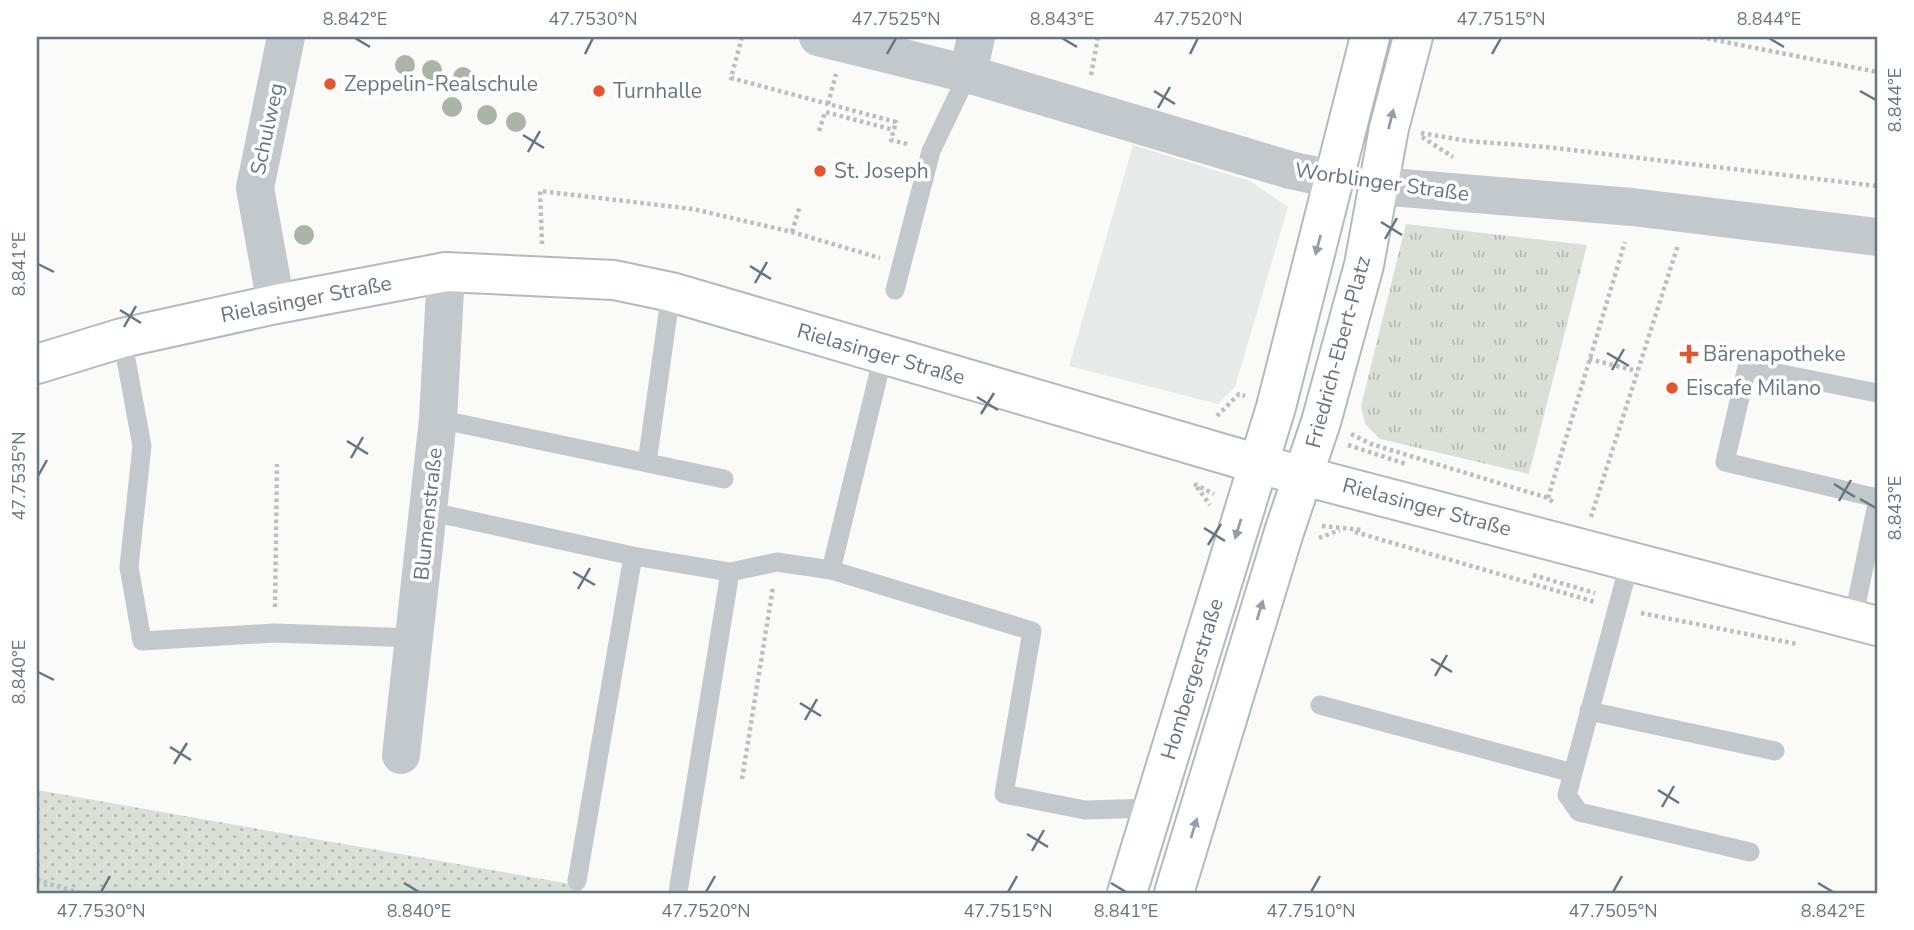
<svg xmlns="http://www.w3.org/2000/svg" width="1914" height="930" viewBox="0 0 1914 930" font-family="'Nunito Sans',sans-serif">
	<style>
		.built { fill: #e8e9e9 }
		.grass { fill: url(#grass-tufts) }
		.park { fill: url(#park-dots) }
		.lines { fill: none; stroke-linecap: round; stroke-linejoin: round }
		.secondary-casing { stroke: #b3babf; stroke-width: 42 }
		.path { stroke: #bbbfc2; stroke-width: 4.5; stroke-dasharray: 3.5 3.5; stroke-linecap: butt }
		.lane { stroke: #c3c8cc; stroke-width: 19 }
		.street { stroke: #c3c8cc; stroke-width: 38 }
		.secondary { stroke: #fff; stroke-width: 38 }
		.tree { fill: #aab4a7 }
		.oneway { fill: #939fa8 }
		.ticks { fill: none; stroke: #657683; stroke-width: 2.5 }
		.poi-dot { fill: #e4572e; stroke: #fff; stroke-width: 2.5 }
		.labels { text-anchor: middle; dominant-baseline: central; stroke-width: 7; stroke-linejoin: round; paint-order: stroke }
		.poi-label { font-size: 21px; fill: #657683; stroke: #fff; text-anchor: start }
		.street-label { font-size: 21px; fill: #657683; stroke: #fff }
		.neatline { fill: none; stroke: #657683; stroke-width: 2.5 }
		.ticks-label { font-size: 18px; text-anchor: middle; fill: #657683 }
	</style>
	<defs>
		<pattern id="grass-tufts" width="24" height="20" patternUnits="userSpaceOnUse" patternTransform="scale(1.75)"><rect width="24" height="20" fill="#dadfd7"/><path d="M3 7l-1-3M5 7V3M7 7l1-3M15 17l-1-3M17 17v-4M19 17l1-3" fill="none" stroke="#b4b9b4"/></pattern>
		<pattern id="park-dots" width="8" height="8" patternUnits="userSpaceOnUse" patternTransform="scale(1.75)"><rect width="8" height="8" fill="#dadfd7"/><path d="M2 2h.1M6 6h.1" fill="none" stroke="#b4b9b4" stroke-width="1.8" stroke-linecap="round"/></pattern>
	</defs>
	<rect width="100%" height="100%" fill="#fafaf8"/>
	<path class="built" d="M 1133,145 L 1250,181 L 1288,207 L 1235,387 L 1218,404 L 1069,366 Z"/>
	<path class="grass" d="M 1406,224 L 1587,245 L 1529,474 L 1380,439 L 1365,424 L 1361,406 Z"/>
	<path class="park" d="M 37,790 L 582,886 L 581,893 L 37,893 Z"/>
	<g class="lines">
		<defs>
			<path id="secondary" d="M 37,364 L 122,338 L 276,304 L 446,272 L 614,280 L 671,292 L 1258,464 L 1877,626
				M 1127,893 L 1276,407 L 1370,37
				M 1174,893 L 1284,532 L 1321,422 L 1364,265 L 1389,128 L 1413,37"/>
		</defs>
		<use href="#secondary" class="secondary-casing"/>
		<path class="path" d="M 742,37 L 731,78 L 896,122 L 891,140 L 907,144
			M 1700,37 L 1877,72
			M 37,40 L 37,37
			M 1091,75 L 1098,37
			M 828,104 L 836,74
			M 819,131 L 825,112 L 894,130
			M 1421,133 L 1468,141 L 1546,147 L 1877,186
			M 1422,137 L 1453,157
			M 792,232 L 800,206
			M 542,244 L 540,191 L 693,209 L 792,232 L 880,258
			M 1589,359 L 1637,371
			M 1217,416 L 1239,394 L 1245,396
			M 1351,434 L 1371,444 L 1548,498 L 1554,503
			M 1348,445 L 1406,464
			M 1194,484 L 1214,494
			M 1197,487 L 1210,505
			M 1548,498 L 1625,242
			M 1591,517 L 1678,245
			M 1322,526 L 1363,530
			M 1355,532 L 1595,602
			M 1319,538 L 1340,530
			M 1533,575 L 1595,593
			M 275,607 L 277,464
			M 1641,613 L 1797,644
			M 742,779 L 773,587
			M 37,880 L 80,893"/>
		<path class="lane" d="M 895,290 L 931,151 L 968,74
			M 122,338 L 142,446 L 129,567 L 142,641 L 274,633 L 416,638
			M 1877,393 L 1747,367 L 1725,462 L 1877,498
			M 438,419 L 724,479
			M 647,463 L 671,292
			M 427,511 L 633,556 L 730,572 L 777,562 L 831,570 L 1032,631 L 1004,794 L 1085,810 L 1152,808
			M 831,570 L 883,356
			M 1853,620 L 1877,504
			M 1320,705 L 1573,773 L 1630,561
			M 1589,711 L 1775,751
			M 1573,773 L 1567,795 L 1579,812 L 1750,852
			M 577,881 L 633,556
			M 678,892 L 730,572"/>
		<path class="street" d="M 818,37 L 968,74 L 1290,170 L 1336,180
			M 968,74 L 976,37
			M 1379,186 L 1632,207 L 1877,237
			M 276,304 L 255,188 L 286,37
			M 401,755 L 438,419 L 446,272"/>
		<use href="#secondary" class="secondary"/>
	</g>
	<g class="tree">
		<circle cx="405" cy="65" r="10"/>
		<circle cx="432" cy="70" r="10"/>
		<circle cx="463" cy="77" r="10"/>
		<circle cx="452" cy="107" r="10"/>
		<circle cx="487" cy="115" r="10"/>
		<circle cx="516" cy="122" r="10"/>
		<circle cx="304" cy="235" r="10"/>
	</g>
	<defs><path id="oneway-solid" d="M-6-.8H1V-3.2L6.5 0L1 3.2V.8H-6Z" transform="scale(1.75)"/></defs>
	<g class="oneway">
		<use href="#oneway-solid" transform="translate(1391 119) rotate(-76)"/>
		<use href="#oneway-solid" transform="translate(1318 245) rotate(105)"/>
		<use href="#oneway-solid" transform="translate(1238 529) rotate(107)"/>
		<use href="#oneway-solid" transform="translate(1260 610) rotate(-73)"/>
		<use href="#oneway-solid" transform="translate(1194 828) rotate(-73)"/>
	</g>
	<path class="ticks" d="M 355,38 L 370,47M 1062,38 L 1077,47M 1769,38 L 1784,47M 585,54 L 593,38M 887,54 L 896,38M 1190,54 L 1198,38M 1492,54 L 1501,38M 1154,91 L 1175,104M 1860,91 L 1876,100M 1158,108 L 1170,87M 523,135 L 544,148M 528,152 L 540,131M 1381,222 L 1402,235M 1385,239 L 1397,218M 38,264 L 54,272M 750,266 L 771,279M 755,283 L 767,262M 120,310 L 141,323M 124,327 L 136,306M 1607,353 L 1629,366M 1612,370 L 1624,349M 977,397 L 998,410M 981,414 L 994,393M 347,441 L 368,454M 351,458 L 363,437M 38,476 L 47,460M 1834,484 L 1855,497M 1860,499 L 1876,508M 1839,501 L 1851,480M 1204,528 L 1225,541M 1208,545 L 1221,524M 573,572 L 595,585M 578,589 L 590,568M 1431,659 L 1452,672M 38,672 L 54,680M 1435,676 L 1447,655M 800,703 L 821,716M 805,720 L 817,699M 170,747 L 191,760M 174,764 L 187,743M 1658,790 L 1679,803M 1662,807 L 1674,786M 1027,834 L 1048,847M 1032,851 L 1044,830M 404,883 L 419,892M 1111,883 L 1126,892M 1818,883 L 1833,892M 101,892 L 110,876M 706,892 L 715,876M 1008,892 L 1017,876M 1311,892 L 1320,876M 1613,892 L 1622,876"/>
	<g class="poi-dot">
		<circle cx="330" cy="84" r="7"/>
		<circle cx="599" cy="91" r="7"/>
		<circle cx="820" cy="171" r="7"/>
		<path d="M1685.5 343.5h7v7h7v7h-7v7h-7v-7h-7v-7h7z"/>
		<circle cx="1672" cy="388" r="7"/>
	</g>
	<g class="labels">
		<g class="poi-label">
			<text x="344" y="84">Zeppelin-Realschule</text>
			<text x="613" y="91">Turnhalle</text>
			<text x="834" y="171">St. Joseph</text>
			<text x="1703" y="354">Bärenapotheke</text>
			<text x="1686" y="388">Eiscafe Milano</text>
		</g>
		<g class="street-label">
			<text transform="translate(267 129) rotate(-78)">Schulweg</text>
			<text transform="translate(1382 182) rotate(8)">Worblinger Straße</text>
			<text transform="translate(306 299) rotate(-11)">Rielasinger Straße</text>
			<text transform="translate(1338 352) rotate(-75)">Friedrich-Ebert-Platz</text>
			<text transform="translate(881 354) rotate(16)">Rielasinger Straße</text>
			<text transform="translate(1427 507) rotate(15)">Rielasinger Straße</text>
			<text transform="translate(428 514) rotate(-84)">Blumenstraße</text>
			<text transform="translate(1192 679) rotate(-73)">Hombergerstraße</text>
		</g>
	</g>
	<rect width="1914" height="930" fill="none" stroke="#ffffff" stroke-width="77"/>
	<rect x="38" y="38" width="1838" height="854" class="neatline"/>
	<g class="ticks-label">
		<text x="355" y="25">8.842°E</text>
		<text x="593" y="25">47.7530°N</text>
		<text x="896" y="25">47.7525°N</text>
		<text x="1062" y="25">8.843°E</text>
		<text x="1198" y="25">47.7520°N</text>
		<text x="1501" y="25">47.7515°N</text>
		<text x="1769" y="25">8.844°E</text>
		<text transform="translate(1895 100) rotate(-90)" y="6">8.844°E</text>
		<text transform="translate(19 264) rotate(-90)" y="6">8.841°E</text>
		<text transform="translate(19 476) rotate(-90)" y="6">47.7535°N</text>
		<text transform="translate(1895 508) rotate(-90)" y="6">8.843°E</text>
		<text transform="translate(19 672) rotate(-90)" y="6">8.840°E</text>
		<text x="101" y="917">47.7530°N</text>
		<text x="419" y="917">8.840°E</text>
		<text x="706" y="917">47.7520°N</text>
		<text x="1008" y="917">47.7515°N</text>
		<text x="1126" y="917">8.841°E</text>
		<text x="1311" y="917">47.7510°N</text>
		<text x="1613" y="917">47.7505°N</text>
		<text x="1833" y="917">8.842°E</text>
	</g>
</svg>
